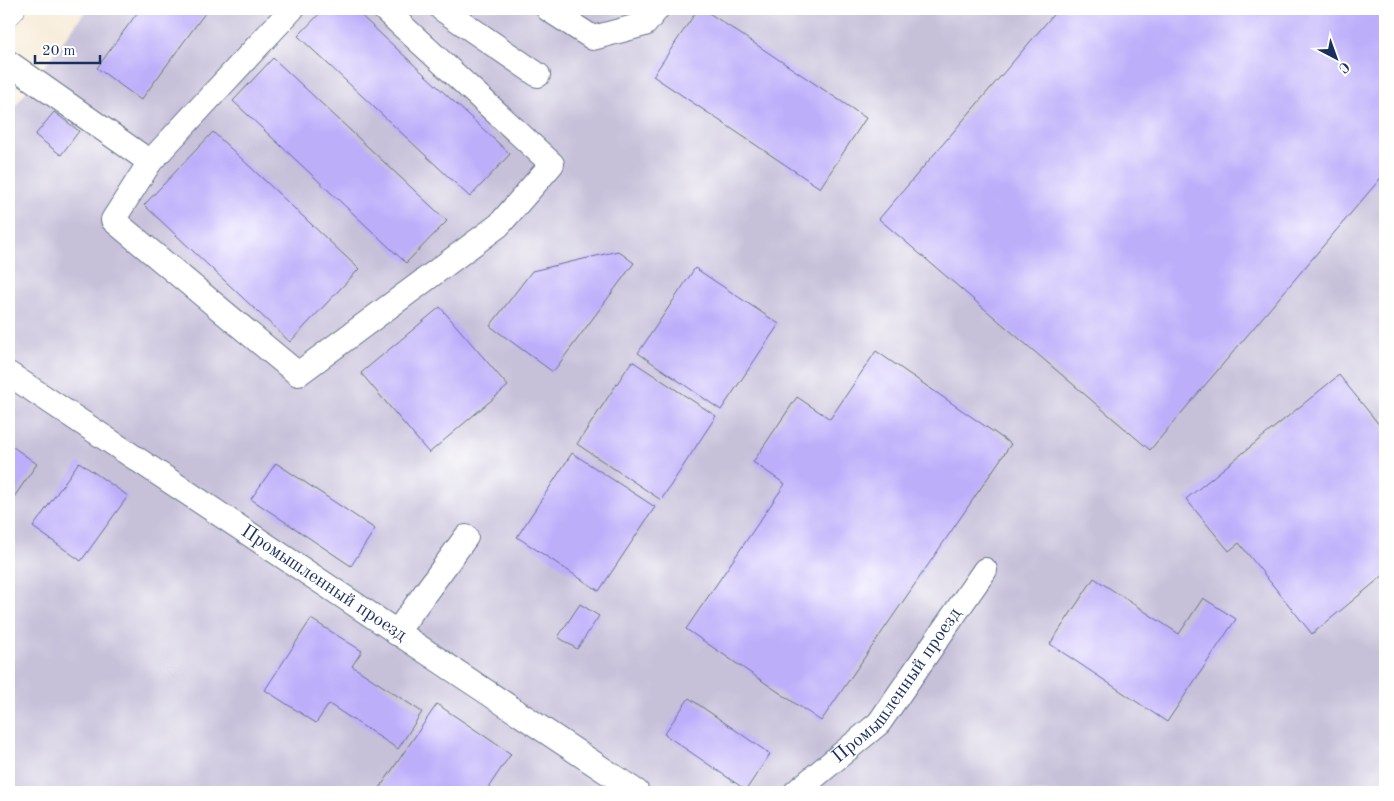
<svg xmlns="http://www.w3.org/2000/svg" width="1394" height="801" viewBox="0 0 1394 801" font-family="'Old Standard TT',serif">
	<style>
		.industrial { fill: #c6c0d9 }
		.building { fill: #bdaefa }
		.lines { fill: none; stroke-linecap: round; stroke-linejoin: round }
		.minor-casing { stroke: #687189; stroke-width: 26 }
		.major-casing { stroke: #687189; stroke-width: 29 }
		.minor { stroke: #fff; stroke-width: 24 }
		.major { stroke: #fff; stroke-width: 28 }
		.labels { text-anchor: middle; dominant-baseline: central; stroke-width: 5; stroke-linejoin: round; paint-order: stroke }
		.street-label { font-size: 19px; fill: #1b2f5e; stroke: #fff }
	</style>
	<rect width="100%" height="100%" fill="#fff"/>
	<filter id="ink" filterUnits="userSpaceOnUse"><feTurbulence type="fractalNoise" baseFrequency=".02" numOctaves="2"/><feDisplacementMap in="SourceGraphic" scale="10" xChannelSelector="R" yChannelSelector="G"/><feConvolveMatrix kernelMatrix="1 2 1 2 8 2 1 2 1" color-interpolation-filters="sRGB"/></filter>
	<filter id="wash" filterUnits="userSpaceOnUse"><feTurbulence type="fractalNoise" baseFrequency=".0096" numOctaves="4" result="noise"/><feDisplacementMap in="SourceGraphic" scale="20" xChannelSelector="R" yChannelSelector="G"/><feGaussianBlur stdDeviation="1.12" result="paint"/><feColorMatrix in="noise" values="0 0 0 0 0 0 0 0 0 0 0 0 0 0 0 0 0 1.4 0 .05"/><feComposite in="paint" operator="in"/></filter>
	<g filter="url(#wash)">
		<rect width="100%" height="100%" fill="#f7ecd9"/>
		<path class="industrial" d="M 87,9 L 1385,9 L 1385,792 L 9,792 L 9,115 Z"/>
		<g id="blocks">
			<path class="building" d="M 140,9 L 208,9 L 141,100 L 97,68 Z
				M 324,9 L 354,9 L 510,154 L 470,197 L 298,36 Z
				M 698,9 L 703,9 L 866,118 L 820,188 L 653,76 Z
				M 1058,9 L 1385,9 L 1385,173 L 1150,450 L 879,219 Z
				M 273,58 L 447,221 L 406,263 L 233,101 Z
				M 54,112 L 79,131 L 61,155 L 35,135 Z
				M 213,132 L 359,269 L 290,342 L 144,205 Z
				M 618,251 L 634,263 L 553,372 L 490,326 L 532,271 Z
				M 695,268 L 779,324 L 721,410 L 638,353 Z
				M 440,307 L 508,386 L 429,453 L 361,373 Z
				M 876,351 L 1011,444 L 821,721 L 686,629 L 785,484 L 753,462 L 797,397 L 830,419 Z
				M 632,361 L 716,416 L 661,500 L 577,444 Z
				M 1339,375 L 1385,432 L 1385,574 L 1312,634 L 1239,543 L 1229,551 L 1186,499 Z
				M 9,444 L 37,464 L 9,504 Z
				M 572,453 L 655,507 L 599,591 L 517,537 Z
				M 79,462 L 128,496 L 81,561 L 33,527 Z
				M 276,463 L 375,529 L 351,566 L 251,499 Z
				M 1094,578 L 1179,634 L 1203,598 L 1236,619 L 1167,722 L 1050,644 Z
				M 580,604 L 599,616 L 577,649 L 558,637 Z
				M 311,619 L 362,651 L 352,666 L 422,712 L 398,749 L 329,704 L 316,723 L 265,690 Z
				M 689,698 L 770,754 L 746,790 L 664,734 Z
				M 437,704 L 511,754 L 485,792 L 377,792 Z"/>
		</g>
	</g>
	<g filter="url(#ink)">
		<use href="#blocks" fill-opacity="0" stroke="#687189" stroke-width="1"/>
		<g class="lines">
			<defs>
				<g id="minor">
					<path d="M 292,9 L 150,162 L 113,220 L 298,374 L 499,225 L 552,164 L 384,9"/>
					<path d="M 442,9 L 538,75"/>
					<path d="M 548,9 L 593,38 L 645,24 L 657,9"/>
					<path d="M 9,63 L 150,162"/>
					<path id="s1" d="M 9,374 L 637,792"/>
					<path d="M 396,633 L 466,537"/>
					<path id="s2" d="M 796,792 L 879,723 L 985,570"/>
				</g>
				<path id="major" d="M 9,11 L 11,9"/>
			</defs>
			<use href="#minor" class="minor-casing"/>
			<use href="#major" class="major-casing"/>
			<use href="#minor" class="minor"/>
			<use href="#major" class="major"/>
		</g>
	</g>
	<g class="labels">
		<g class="street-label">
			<text stroke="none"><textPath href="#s1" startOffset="378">Промышленный проезд</textPath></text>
			<text stroke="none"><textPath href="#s2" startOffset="148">Промышленный проезд</textPath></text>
		</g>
	</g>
	<rect width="1394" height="801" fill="none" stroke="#fff" stroke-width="30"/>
	<g transform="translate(1336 58) rotate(139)" stroke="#ffffff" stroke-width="4" paint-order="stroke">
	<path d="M0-4L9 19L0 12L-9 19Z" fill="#1b2f5e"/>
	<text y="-8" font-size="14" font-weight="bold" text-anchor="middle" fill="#1b2f5e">С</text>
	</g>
	<path d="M35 55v8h65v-8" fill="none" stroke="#1b2f5e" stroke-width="2.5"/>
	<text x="42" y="55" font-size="15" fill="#1b2f5e" stroke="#ffffff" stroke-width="4" paint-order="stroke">20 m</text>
</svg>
